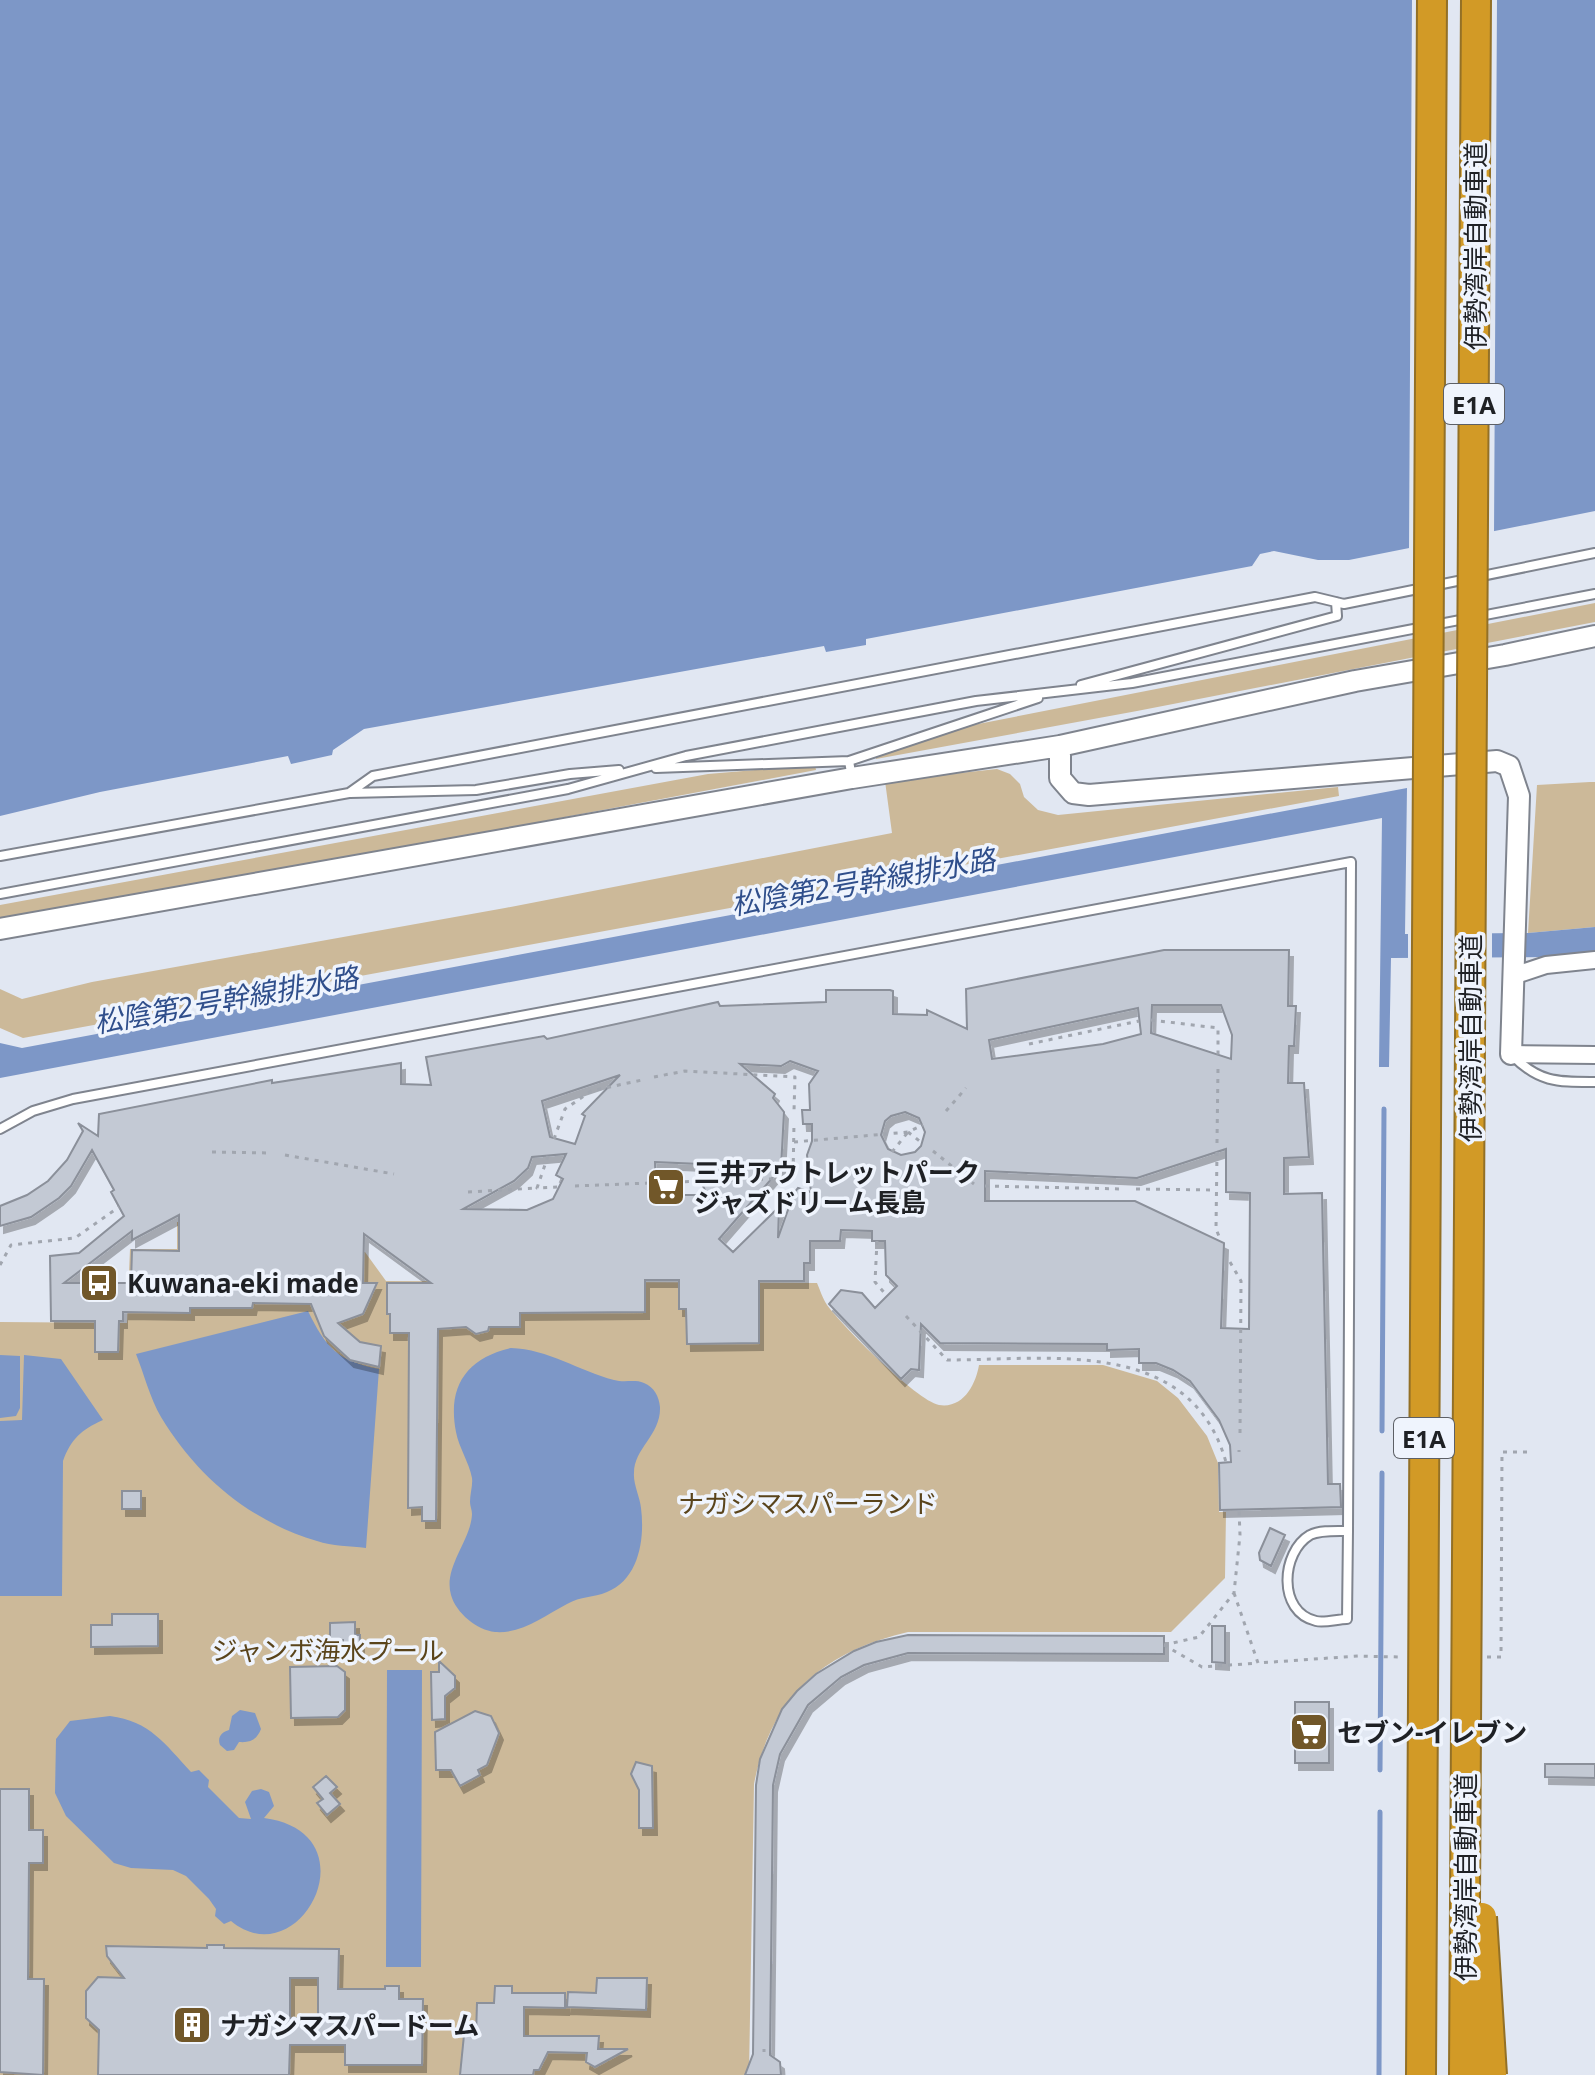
<svg xmlns="http://www.w3.org/2000/svg" width="1595" height="2075" viewBox="0 0 1595 2075" font-family="'Noto Sans','Noto Sans JP',sans-serif">
	<style>
		.green { fill: #ccb999 }
		.water { fill: #7d97c7 }
		.pier { fill: #e1e7f2 }
		.lines { fill: none; stroke-linecap: round; stroke-linejoin: round }
		.stream { stroke: #7d97c7; stroke-width: 5 }
		.building { fill: #c3c9d4; stroke: #8b909a; stroke-width: 2; fill-rule: evenodd; filter: url(#shadow) }
		.service-casing { stroke: #7f848e; stroke-width: 12 }
		.minor-casing { stroke: #7f848e; stroke-width: 20 }
		.tertiary-casing { stroke: #7f848e; stroke-width: 24 }
		.path { stroke: #a1a6af; stroke-width: 3; stroke-dasharray: 4 6; stroke-linecap: butt }
		.service { stroke: #fff; stroke-width: 8 }
		.minor { stroke: #fff; stroke-width: 16 }
		.tertiary { stroke: #fff; stroke-width: 20 }
		.motorway-bridge-casing { stroke: #937026; stroke-width: 32; stroke-linecap: butt }
		.motorway-bridge { stroke: #d29a26; stroke-width: 28 }
		.labels { text-anchor: middle; dominant-baseline: central; stroke-width: 7; stroke-linejoin: round; paint-order: stroke }
		.shield { fill: #eff4fd; stroke: #5d6066; stroke-width: 2 }
		.shield-label { font-size: 24px; font-weight: bold; fill: #1f2125 }
		.street-label { font-size: 26px; fill: #1f2125; stroke: #eff4fd }
		.poi-label { font-size: 26px; font-weight: bold; fill: #1f2125; stroke: #eff4fd; text-anchor: start }
		.park-label { font-size: 26px; fill: #5a441b; stroke: #eff4fd }
		.water-label { font-size: 28px; font-style: italic; fill: #2f4e8b; stroke: #eff4fd }
	</style>
	<defs>
		<filter id="shadow"><feDropShadow dx="4" dy="7" stdDeviation="0" flood-color="#0004"/></filter>
	</defs>
	<rect width="100%" height="100%" fill="#e1e7f2"/>
	<path class="green" d="M 1595,603 L 1595,622 L 1137,711 L 876,759 L 876,755 L 973,725 Z
		M 815,765 L 816,770 L 0,923 L 0,905 L 708,774 Z
		M 997,769 L 1010,774 L 1020,784 L 1024,797 L 1038,810 L 1058,815 L 1338,787 L 1339,796 L 23,1038 L 0,1028 L 0,989 L 22,999 L 92,982 L 505,908 L 892,833 L 885,781 Z
		M 1590,782 L 1595,782 L 1595,927 L 1528,933 L 1537,785 Z
		M 177,1222 L 211,1222 L 353,1252 L 365,1252 L 386,1281 L 817,1283 C 820,1290 823,1299 827,1305 C 842,1326 916,1400 939,1405 C 964,1409 976,1383 979,1365 L 1103,1365 L 1157,1381 L 1178,1398 L 1207,1436 L 1218,1463 L 1219,1512 L 1226,1512 L 1225,1578 L 1171,1632 L 908,1632 C 823,1652 771,1696 754,1784 L 749,2075 L 0,2075 L 0,1322 L 127,1323 L 130,1249 L 177,1249 Z"/>
	<path class="water" d="M 0,0 L 1595,0 L 1595,511 L 1349,560 L 1318,560 L 1274,551 L 1260,554 L 1252,566 L 866,639 L 866,645 L 826,652 L 824,646 L 364,729 L 333,750 L 332,755 L 291,764 L 288,756 L 100,792 L 0,816 Z
		M 1407,788 L 1405,934 L 1528,933 L 1595,927 L 1595,953 L 1550,957 L 1391,958 L 1389,1067 L 1379,1067 L 1382,818 L 0,1078 L 0,1043 L 22,1048 Z
		M 308,1311 C 326,1348 338,1361 379,1369 L 366,1548 C 350,1546 332,1546 317,1541 C 249,1521 197,1476 161,1417 C 150,1398 144,1374 136,1354 Z
		M 511,1348 C 548,1349 579,1371 614,1380 C 624,1383 635,1379 644,1383 C 654,1387 659,1396 660,1407 C 661,1435 634,1448 634,1473 C 633,1484 640,1497 641,1508 C 645,1539 639,1579 607,1592 C 593,1598 581,1596 567,1604 C 544,1616 522,1634 495,1632 C 477,1630 456,1613 451,1595 C 443,1567 471,1541 472,1514 C 472,1510 470,1506 470,1502 C 470,1494 473,1485 472,1478 C 469,1462 459,1448 456,1432 C 447,1386 467,1358 511,1348 Z
		M 0,1355 L 20,1356 L 20,1408 L 16,1416 L 0,1418 Z
		M 24,1355 L 61,1359 L 103,1420 C 81,1430 71,1439 63,1461 L 62,1596 L 0,1596 L 0,1421 L 22,1420 Z
		M 387,1670 L 422,1670 L 421,1967 L 386,1967 Z
		M 240,1710 L 255,1713 L 261,1729 C 257,1739 251,1743 239,1742 L 234,1750 L 227,1751 L 220,1745 C 217,1737 222,1732 229,1730 L 232,1716 Z
		M 110,1716 C 150,1721 165,1744 191,1772 L 199,1770 L 209,1780 L 208,1787 L 239,1818 L 251,1819 L 245,1802 L 252,1791 L 261,1789 L 269,1792 L 274,1806 L 264,1818 C 375,1833 300,1978 231,1921 L 224,1924 L 215,1916 L 216,1909 L 209,1899 L 186,1876 L 173,1870 L 131,1868 L 114,1863 L 66,1816 L 55,1793 L 56,1739 L 70,1721 Z"/>
	<path class="pier" d="M 1412,0 L 1497,0 L 1494,535 L 1409,552 Z
		M 1408,785 L 1411,788 L 1409,930 L 1492,929 L 1492,962 L 1408,962 Z"/>
	<g class="lines">
		<path class="stream" d="M 1382,1431 L 1384,1109
			M 1380,1770 L 1382,1473
			M 1379,2075 L 1380,1812"/>
	</g>
	<path class="building" d="M 1164,950 L 1289,950 L 1288,1006 L 1296,1006 L 1294,1046 L 1289,1046 L 1288,1083 L 1304,1083 L 1309,1157 L 1284,1158 L 1284,1194 L 1322,1193 L 1328,1484 L 1340,1484 L 1341,1507 L 1220,1510 L 1219,1463 L 1231,1462 L 1230,1445 L 1219,1420 L 1190,1381 L 1173,1370 L 1156,1363 L 1139,1363 L 1139,1349 L 1107,1350 L 1107,1344 L 940,1343 L 921,1324 L 919,1370 L 911,1369 L 901,1379 L 829,1304 L 841,1290 L 862,1293 L 875,1308 L 897,1286 L 886,1275 L 885,1241 L 872,1241 L 872,1231 L 841,1230 L 840,1241 L 810,1241 L 810,1263 L 804,1263 L 804,1281 L 759,1281 L 759,1343 L 687,1344 L 686,1309 L 679,1309 L 679,1280 L 645,1280 L 645,1312 L 520,1313 L 520,1327 L 489,1327 L 488,1331 L 476,1334 L 466,1327 L 438,1329 L 436,1521 L 422,1521 L 422,1507 L 408,1508 L 409,1333 L 390,1333 L 390,1314 L 387,1314 L 387,1283 L 431,1283 L 364,1234 L 363,1283 L 377,1283 L 363,1314 L 338,1323 L 360,1342 L 381,1346 L 379,1367 L 350,1360 L 324,1336 L 311,1304 L 253,1303 L 252,1308 L 190,1308 L 190,1313 L 123,1312 L 123,1321 L 119,1321 L 118,1352 L 95,1352 L 95,1321 L 51,1321 L 50,1256 L 79,1253 L 124,1216 L 111,1192 L 114,1190 L 92,1150 L 71,1186 L 59,1198 L 31,1217 L 0,1226 L 0,1206 L 27,1195 L 48,1181 L 67,1160 L 83,1131 L 78,1123 L 98,1136 L 99,1114 L 272,1080 L 272,1083 L 401,1063 L 401,1084 L 431,1085 L 426,1057 L 544,1036 L 547,1039 L 718,1002 L 720,1006 L 826,1002 L 826,990 L 890,990 L 893,991 L 893,1014 L 927,1015 L 927,1010 L 967,1029 L 966,989 ZM 1152,1005 L 1221,1005 L 1232,1035 L 1231,1059 L 1151,1033 ZM 1138,1008 L 1141,1034 L 1103,1044 L 992,1059 L 989,1040 ZM 790,1061 L 818,1071 L 809,1084 L 810,1110 L 802,1110 L 803,1124 L 812,1124 L 812,1141 L 807,1155 L 811,1192 L 798,1188 L 794,1193 L 778,1238 L 779,1207 L 733,1252 L 719,1239 L 781,1168 L 784,1112 L 773,1098 L 775,1094 L 740,1064 L 781,1066 ZM 620,1075 L 582,1114 L 585,1116 L 575,1144 L 550,1137 L 542,1101 ZM 905,1112 L 919,1118 L 925,1132 L 921,1146 L 915,1152 L 901,1155 L 888,1149 L 881,1135 L 885,1121 L 891,1116 ZM 1226,1149 L 1226,1192 L 1250,1193 L 1249,1329 L 1221,1328 L 1224,1243 L 1135,1201 L 985,1201 L 985,1171 L 1137,1178 ZM 566,1154 L 556,1175 L 563,1179 L 553,1199 L 527,1210 L 463,1209 L 514,1181 L 528,1168 L 532,1157 ZM 655,1162 L 700,1164 L 700,1179 L 707,1195 L 656,1195 ZM 179,1215 L 179,1251 L 132,1250 L 131,1283 L 64,1283 L 132,1231 L 132,1240 Z
		M 122,1491 L 141,1491 L 141,1509 L 122,1509 Z
		M 1270,1528 L 1285,1535 L 1271,1566 L 1260,1560 L 1259,1553 Z
		M 112,1614 L 158,1614 L 158,1646 L 91,1647 L 91,1625 L 112,1625 Z
		M 355,1622 L 355,1635 L 360,1635 L 360,1650 L 343,1650 L 343,1640 L 330,1640 L 330,1623 Z
		M 1212,1626 L 1225,1626 L 1225,1663 L 1212,1662 Z
		M 908,1635 L 1164,1636 L 1164,1654 L 908,1653 L 864,1665 L 841,1677 L 808,1705 L 780,1754 L 773,1785 L 770,2055 L 780,2062 L 781,2075 L 745,2075 L 753,2054 L 756,1785 L 760,1759 L 782,1709 L 797,1691 L 816,1674 L 854,1651 L 876,1642 Z
		M 439,1661 L 455,1676 L 455,1688 L 445,1696 L 445,1719 L 432,1720 L 431,1672 L 439,1672 Z
		M 337,1666 L 345,1672 L 345,1710 L 338,1717 L 291,1718 L 290,1667 Z
		M 1295,1702 L 1329,1702 L 1329,1763 L 1295,1763 Z
		M 475,1711 L 491,1716 L 499,1733 L 487,1765 L 478,1770 L 480,1775 L 460,1786 L 451,1770 L 436,1770 L 435,1732 Z
		M 636,1762 L 652,1766 L 653,1828 L 639,1828 L 639,1790 L 631,1774 Z
		M 1545,1764 L 1595,1764 L 1595,1778 L 1545,1777 Z
		M 326,1776 L 337,1787 L 330,1793 L 340,1804 L 327,1815 L 317,1803 L 323,1799 L 313,1787 Z
		M 0,1789 L 29,1789 L 29,1830 L 43,1830 L 43,1863 L 29,1863 L 28,1979 L 44,1979 L 43,2075 L 0,2072 Z
		M 207,1945 L 224,1945 L 224,1948 L 339,1949 L 338,1989 L 385,1989 L 385,1986 L 399,1986 L 399,1999 L 423,1999 L 422,2065 L 345,2065 L 345,2045 L 290,2045 L 289,2075 L 98,2075 L 99,2030 L 86,2018 L 86,1991 L 98,1977 L 124,1978 L 107,1956 L 106,1946 L 207,1948 ZM 290,1978 L 318,1978 L 318,2018 L 290,2018 Z
		M 597,1978 L 647,1978 L 646,2010 L 567,2007 L 568,1992 L 596,1993 Z
		M 495,1986 L 512,1986 L 512,1993 L 565,1993 L 565,2008 L 524,2007 L 524,2036 L 599,2036 L 598,2049 L 628,2049 L 595,2067 L 586,2062 L 587,2053 L 548,2052 L 539,2070 L 534,2070 L 533,2075 L 460,2075 L 464,2035 L 476,2035 L 477,2003 L 494,2003 Z"/>
	<g class="lines">
		<defs>
			<path id="service" d="M 1081,685 L 1337,616 L 1336,602
				M 849,761 L 1038,698
				M 656,768 L 849,761 L 852,778
				M 350,793 L 476,790 L 570,774 L 619,770
				M 0,856 L 349,793 L 373,776 L 1315,597 L 1344,604 L 1595,553
				M 0,894 L 568,789 L 686,756 L 976,701 L 1132,683 L 1595,594
				M 1512,1055 C 1539,1083 1558,1082 1595,1082
				M 0,1129 L 33,1111 L 73,1099 L 1351,862 L 1348,1531 L 1347,1619 C 1338,1619 1325,1623 1316,1621 C 1277,1612 1281,1552 1310,1535 C 1320,1530 1336,1531 1348,1531"/>
			<path id="minor" d="M 1513,976 L 1546,965 L 1595,960
				M 1511,1054 L 1595,1055"/>
			<path id="tertiary" d="M 1060,746 L 1060,778 L 1073,793 L 1089,795 L 1497,761 L 1509,766 L 1519,796 L 1511,1054
				M 0,929 L 852,778 L 1060,746 L 1355,681 L 1505,655 L 1595,636"/>
		</defs>
		<use href="#service" class="service-casing"/>
		<use href="#minor" class="minor-casing"/>
		<use href="#tertiary" class="tertiary-casing"/>
		<path class="path" d="M 1151,1020 L 1218,1028 L 1218,1055
			M 1029,1044 L 1139,1021
			M 654,1077 L 685,1071 L 795,1077 L 794,1111
			M 946,1111 L 966,1088
			M 908,1132 L 922,1143
			M 554,1139 L 565,1109 L 591,1091 L 642,1080
			M 794,1142 L 908,1132 L 923,1125
			M 1217,1143 L 1218,1068
			M 933,1151 L 974,1184
			M 212,1152 L 270,1153
			M 892,1152 L 908,1132
			M 1217,1152 L 1216,1229 L 1221,1241
			M 285,1155 L 394,1174
			M 548,1156 L 537,1188 L 559,1187
			M 883,1164 L 886,1161
			M 719,1181 L 793,1178 L 794,1123
			M 575,1186 L 701,1181
			M 985,1186 L 1124,1189
			M 1136,1189 L 1216,1190
			M 468,1192 L 537,1188
			M 877,1241 L 875,1282 L 887,1296
			M 1230,1262 L 1241,1281 L 1240,1435
			M 0,1265 L 11,1245 L 75,1238 L 119,1207
			M 906,1316 L 947,1360 C 1049,1360 1190,1336 1226,1462
			M 1239,1452 L 1239,1450
			M 1234,1593 L 1258,1663 L 1358,1656 L 1399,1657
			M 1164,1645 L 1199,1637 L 1234,1593 L 1240,1535 L 1239,1510
			M 1164,1645 L 1202,1667 L 1258,1663
			M 1487,1657 L 1501,1657 L 1502,1452 L 1531,1452
			M 764,2049 L 764,2052"/>
		<use href="#service" class="service"/>
		<use href="#minor" class="minor"/>
		<use href="#tertiary" class="tertiary"/>
		<defs>
			<path id="motorway-bridge" d="M 1482,1917 L 1492,2075
				M 1421,2075 L 1432,0
				M 1464,2075 L 1476,0"/>
		</defs>
		<use href="#motorway-bridge" class="motorway-bridge-casing"/>
		<use href="#motorway-bridge" class="motorway-bridge"/>
	</g>
	<defs>
		<symbol id="supermarket-square" viewBox="-11 -11 22 22"><rect x="-9" y="-9" width="18" height="18" rx="4" fill="#715729" stroke="#eff4fd"/><path d="M-6-5.5h2.5l.6 2H6L4.5 2H-2.5L-4.4-4H-6ZM-1.5 3.2a1.3 1.3 0 1 0 .1 0ZM3 3.2a1.3 1.3 0 1 0 .1 0Z" fill="#fff"/></symbol>
		<symbol id="bus-square" viewBox="-11 -11 22 22"><rect x="-9" y="-9" width="18" height="18" rx="4" fill="#715729" stroke="#eff4fd"/><path d="M-5-6H5V4H4V6H2V4H-2V6H-4V4H-5ZM-3.5-4V0h7V-4ZM-3.5 1.2v1.5H-2V1.2ZM2 1.2v1.5H3.5V1.2Z" fill="#fff"/></symbol>
		<symbol id="building-square" viewBox="-11 -11 22 22"><rect x="-9" y="-9" width="18" height="18" rx="4" fill="#715729" stroke="#eff4fd"/><path d="M-4-6H4V6H1V3H-1V6H-4ZM-2.5-4.3h1.7v1.8h-1.7ZM.8-4.3h1.7v1.8H.8ZM-2.5-1h1.7V.8h-1.7ZM.8-1h1.7V.8H.8Z" fill="#fff"/></symbol>
	</defs>
	<g fill-rule="evenodd">
		<use href="#supermarket-square" x="644" y="1165" width="44" height="44"/>
		<use href="#bus-square" x="77" y="1261" width="44" height="44"/>
		<use href="#supermarket-square" x="1287" y="1710" width="44" height="44"/>
		<use href="#building-square" x="170" y="2003" width="44" height="44"/>
	</g>
	<g class="labels">
		<g class="shield">
			<rect x="1444" y="384" width="60" height="40" rx="6"/>
			<rect x="1394" y="1418" width="60" height="40" rx="6"/>
		</g>
		<g class="shield-label">
			<text x="1474" y="404">E1A</text>
			<text x="1424" y="1438">E1A</text>
		</g>
		<g class="street-label">
			<text transform="translate(1475 246) rotate(-90)">伊勢湾岸自動車道</text>
			<text transform="translate(1470 1038) rotate(-90)">伊勢湾岸自動車道</text>
			<text transform="translate(1465 1877) rotate(-90)">伊勢湾岸自動車道</text>
		</g>
		<g class="poi-label">
			<text x="694" y="1172">三井アウトレットパーク<tspan x="694" dy="30">ジャズドリーム長島</tspan></text>
			<text x="127" y="1283">Kuwana-eki made</text>
			<text x="1337" y="1732">セブン-イレブン</text>
			<text x="220" y="2025">ナガシマスパードーム</text>
		</g>
		<g class="park-label">
			<text x="808" y="1503">ナガシマスパーランド</text>
			<text x="328" y="1650">ジャンボ海水プール</text>
		</g>
		<g class="water-label">
			<text transform="translate(863 881) rotate(-10)">松陰第2号幹線排水路</text>
			<text transform="translate(226 999) rotate(-10)">松陰第2号幹線排水路</text>
		</g>
	</g>
</svg>
